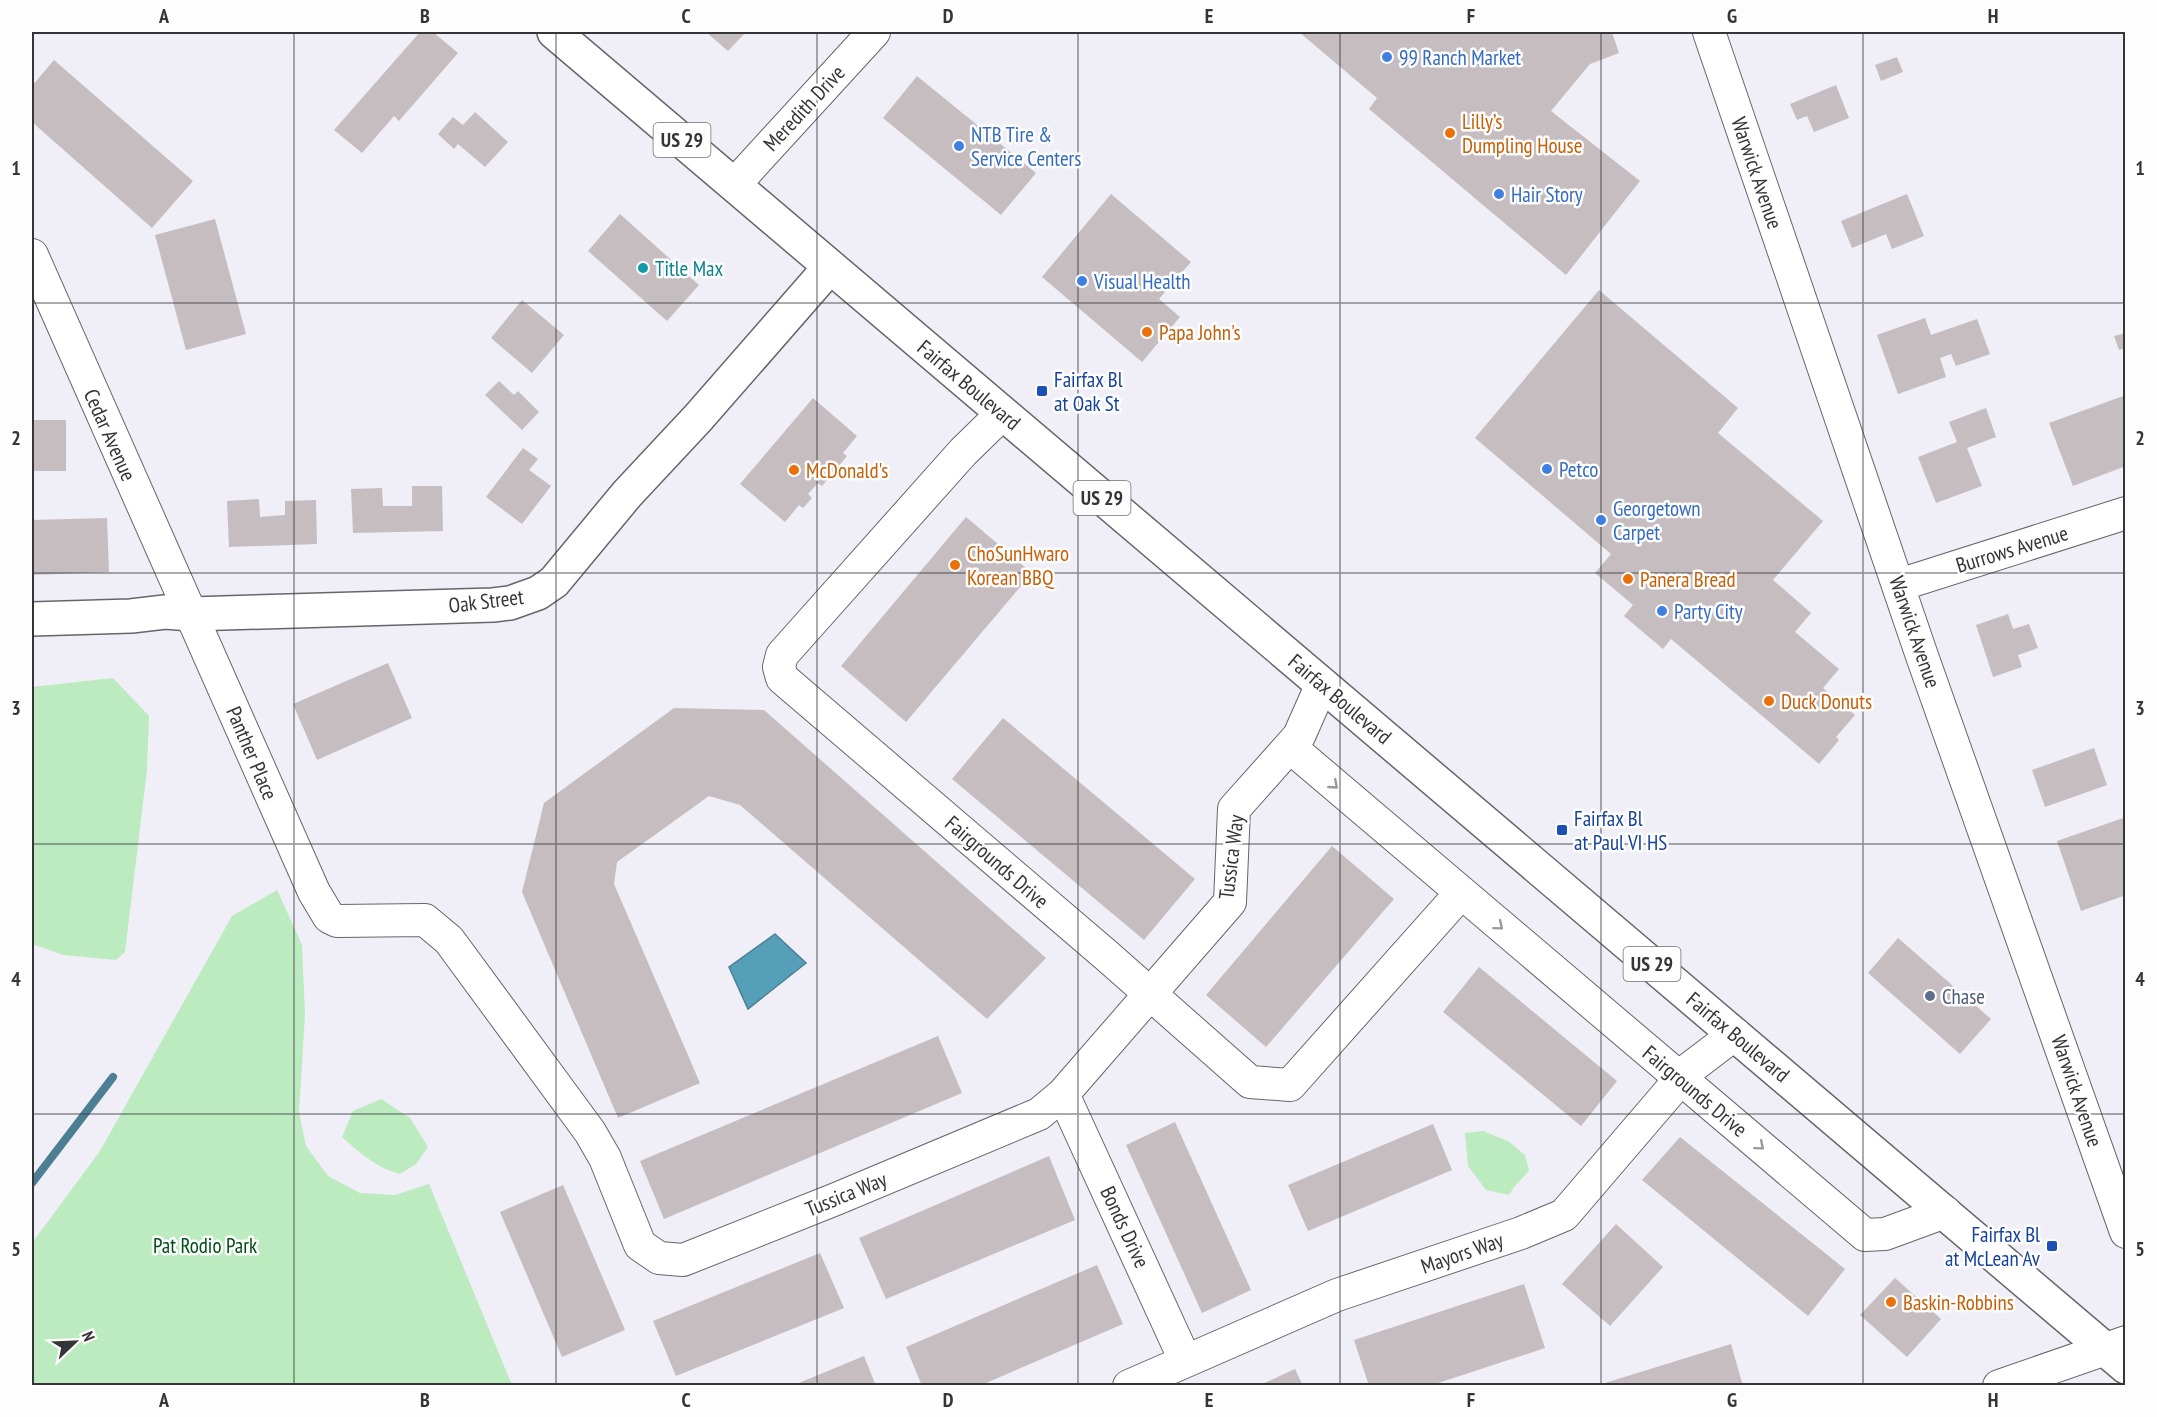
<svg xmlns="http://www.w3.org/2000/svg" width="2157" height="1417" viewBox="0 0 2157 1417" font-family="'PT Sans Narrow',sans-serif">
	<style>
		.green { fill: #bbebbe }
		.water { fill: #569fb8; stroke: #4c7f92; stroke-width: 1.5 }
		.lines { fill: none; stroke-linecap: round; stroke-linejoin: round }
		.stream { stroke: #4c7f92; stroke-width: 8 }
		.building { fill: #c6bdc1 }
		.minor-casing { stroke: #66656c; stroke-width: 34 }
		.tertiary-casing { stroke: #66656c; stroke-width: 36 }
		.primary-casing { stroke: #66656c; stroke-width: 36 }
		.minor { stroke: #fff; stroke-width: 32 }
		.tertiary { stroke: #fff; stroke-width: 33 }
		.primary { stroke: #fff; stroke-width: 33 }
		.oneway { stroke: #9a9a9c }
		.grid { fill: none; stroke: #353438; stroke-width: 1.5; stroke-opacity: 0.55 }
		.shop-dot { fill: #3f7fe0; stroke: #fdfdfe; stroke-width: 2 }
		.food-dot { fill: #e8710a; stroke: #fdfdfe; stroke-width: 2 }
		.culture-dot { fill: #0f9aa8; stroke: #fdfdfe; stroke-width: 2 }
		.transit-dot { fill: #1a4fb4; stroke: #fdfdfe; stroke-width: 2 }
		.service-dot { fill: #5c6f8a; stroke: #fdfdfe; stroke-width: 2 }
		.labels { text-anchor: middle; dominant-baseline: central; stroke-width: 5; stroke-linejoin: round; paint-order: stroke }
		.shield { fill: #fdfdfe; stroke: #717073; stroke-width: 1.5 }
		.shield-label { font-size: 20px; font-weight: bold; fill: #353438 }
		.shop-label { font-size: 21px; fill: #366cbe; stroke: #fdfdfe; text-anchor: start }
		.street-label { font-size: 21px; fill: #353438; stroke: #fdfdfe }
		.food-label { font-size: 21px; fill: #c56008; stroke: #fdfdfe; text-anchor: start }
		.culture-label { font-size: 21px; fill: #0d838f; stroke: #fdfdfe; text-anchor: start }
		.transit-label { font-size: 21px; fill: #164399; stroke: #fdfdfe; text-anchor: start }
		.service-label { font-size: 21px; fill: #4e5e75; stroke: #fdfdfe; text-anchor: start }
		.park-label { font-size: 21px; fill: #004d15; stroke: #fdfdfe }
		.neatline { fill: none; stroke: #353438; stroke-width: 2 }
		.grid-label { font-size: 20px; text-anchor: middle; font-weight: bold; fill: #353438 }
	</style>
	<rect width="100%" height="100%" fill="#f0eef7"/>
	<path class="green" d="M 113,678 L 149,716 L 147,770 L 125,952 L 116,960 L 64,955 L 32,944 L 32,687 Z
		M 277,890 L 302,945 L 305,1015 L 299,1112 L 306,1146 L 328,1176 L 360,1193 L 395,1195 L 429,1184 L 512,1385 L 32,1385 L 32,1243 L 100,1151 L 232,916 Z
		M 381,1099 L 410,1118 L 428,1147 L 416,1164 L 400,1174 C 377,1168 360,1153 342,1137 L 353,1111 Z
		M 1483,1131 L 1508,1141 L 1525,1155 L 1529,1171 L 1514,1187 L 1509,1195 L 1486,1190 L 1468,1166 L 1465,1133 Z"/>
	<path class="water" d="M 775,934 L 806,963 L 748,1009 L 729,967 Z"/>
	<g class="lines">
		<path class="stream" d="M 32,1183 L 113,1077"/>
	</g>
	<path class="building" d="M 420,32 L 433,32 L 458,53 L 399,121 L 394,116 L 362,153 L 334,130 Z
		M 706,32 L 746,32 L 728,51 Z
		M 1299,32 L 1612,32 L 1619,53 L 1590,64 L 1551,111 L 1640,181 L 1566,275 L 1369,109 L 1377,98 Z
		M 1897,57 L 1903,72 L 1881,81 L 1875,65 Z
		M 54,60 L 193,181 L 152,228 L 32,122 L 32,86 Z
		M 917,76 L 1036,173 L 1001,215 L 883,118 Z
		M 1836,85 L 1849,118 L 1814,132 L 1807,116 L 1797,120 L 1790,104 Z
		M 475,112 L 508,142 L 485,167 L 458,144 L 454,149 L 438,134 L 453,117 L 463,125 Z
		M 1111,194 L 1191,262 L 1159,299 L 1180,317 L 1142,362 L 1042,277 Z
		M 1907,194 L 1924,236 L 1892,249 L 1886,234 L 1852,248 L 1841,221 Z
		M 620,214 L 699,285 L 667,321 L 588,251 Z
		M 215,219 L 246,334 L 186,350 L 155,235 Z
		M 1599,290 L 1738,408 L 1718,433 L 1823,521 L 1773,580 L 1811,613 L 1795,632 L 1839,669 L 1823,688 L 1855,715 L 1836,737 L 1839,740 L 1819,764 L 1671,639 L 1663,649 L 1624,616 L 1633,605 L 1595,573 L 1611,554 L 1475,438 Z
		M 522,300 L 564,335 L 532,373 L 491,338 Z
		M 1925,318 L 1931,335 L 1977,319 L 1990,354 L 1956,366 L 1951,354 L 1940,358 L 1946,377 L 1898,394 L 1877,335 Z
		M 2126,333 L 2126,348 L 2119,350 L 2114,336 Z
		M 499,381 L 514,395 L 518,391 L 539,412 L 522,430 L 485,395 Z
		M 2126,395 L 2126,466 L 2073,486 L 2049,423 Z
		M 813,398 L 857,436 L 843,453 L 847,456 L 822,486 L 818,483 L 808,494 L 812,498 L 803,508 L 799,505 L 785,522 L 740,484 Z
		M 1986,408 L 1996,437 L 1967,448 L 1982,486 L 1936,503 L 1918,457 L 1957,442 L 1949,422 Z
		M 32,420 L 66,420 L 66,471 L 32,471 Z
		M 523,448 L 538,459 L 529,470 L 551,486 L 522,524 L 486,497 Z
		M 412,486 L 442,486 L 443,531 L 353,533 L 351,489 L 382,488 L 383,506 L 412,506 Z
		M 259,499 L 260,517 L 285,515 L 285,501 L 316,500 L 317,544 L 229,547 L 227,501 Z
		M 966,517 L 1032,573 L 906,722 L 841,666 Z
		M 107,518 L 109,572 L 32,575 L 32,520 Z
		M 2008,614 L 2013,629 L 2029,624 L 2038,648 L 2018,655 L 2022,667 L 1993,677 L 1976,625 Z
		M 388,663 L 412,718 L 317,760 L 293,704 Z
		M 674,708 L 764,710 L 1046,958 L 987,1019 L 740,805 L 709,796 L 617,862 L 614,884 L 700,1083 L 618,1118 L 522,892 L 544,803 Z
		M 1003,718 L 1195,879 L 1144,940 L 952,779 Z
		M 2094,748 L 2107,785 L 2045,807 L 2032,770 Z
		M 2126,817 L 2126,895 L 2081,911 L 2057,841 Z
		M 1332,846 L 1394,899 L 1266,1047 L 1206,995 Z
		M 1898,938 L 1991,1019 L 1960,1054 L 1868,973 Z
		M 1479,967 L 1617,1081 L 1581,1126 L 1443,1012 Z
		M 938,1036 L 962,1093 L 664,1219 L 640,1161 Z
		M 1175,1122 L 1251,1290 L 1202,1313 L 1126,1145 Z
		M 1433,1124 L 1452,1170 L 1308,1231 L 1288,1185 Z
		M 1680,1137 L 1845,1269 L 1808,1316 L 1642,1180 Z
		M 1049,1156 L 1075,1220 L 886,1299 L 859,1238 Z
		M 563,1185 L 625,1330 L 562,1357 L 500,1212 Z
		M 1616,1224 L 1663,1267 L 1610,1326 L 1562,1284 Z
		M 820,1253 L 844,1308 L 676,1376 L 653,1321 Z
		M 1097,1265 L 1123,1324 L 979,1386 L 922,1386 L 906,1347 Z
		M 1895,1278 L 1941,1319 L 1907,1357 L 1860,1315 Z
		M 1524,1284 L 1545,1348 L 1429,1386 L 1369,1386 L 1354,1340 Z
		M 1731,1344 L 1743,1386 L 1605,1386 L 1605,1383 Z
		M 864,1356 L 876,1386 L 794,1386 L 794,1385 Z
		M 1295,1369 L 1303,1386 L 1258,1386 Z"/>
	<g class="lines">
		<defs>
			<path id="minor" d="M 1709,32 L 1922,656 L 2126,1232
				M 734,185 L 874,32
				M 32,255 L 314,892 L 329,917 L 337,921 L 425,920 L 449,940 L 590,1132 L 605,1158 L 640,1245 L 659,1258 L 683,1260 L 836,1199 L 1039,1114 L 1063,1094 L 1230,902 L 1234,809 L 1299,736 L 1322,684
				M 1002,414 L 963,452 L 782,655 L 779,667 L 782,678 L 1106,955 L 1250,1082 L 1290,1085 L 1461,893
				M 1899,585 L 2126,513
				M 1290,747 L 1865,1235 L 1885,1234 L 1945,1212
				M 1063,1094 L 1185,1360
				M 1129,1386 L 1337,1295 L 1521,1233 L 1564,1215 L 1689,1069 L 1735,1034
				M 1999,1386 L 2126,1342"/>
			<path id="tertiary" d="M 32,619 L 131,616 L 165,612 L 191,614 L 493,605 L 510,603 L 538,593 L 554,582 L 627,494 L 698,418 L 830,267"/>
			<path id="primary" d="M 554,32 L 2126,1367"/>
		</defs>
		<use href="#minor" class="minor-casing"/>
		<use href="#tertiary" class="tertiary-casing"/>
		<use href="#primary" class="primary-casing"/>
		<use href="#minor" class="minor"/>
		<use href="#tertiary" class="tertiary"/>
		<use href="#primary" class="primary"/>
	</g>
	<defs><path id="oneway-chevron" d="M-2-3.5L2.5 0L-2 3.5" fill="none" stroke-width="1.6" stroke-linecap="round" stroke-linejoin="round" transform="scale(1.5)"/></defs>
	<g class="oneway">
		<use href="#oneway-chevron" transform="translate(1334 785) rotate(41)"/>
		<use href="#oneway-chevron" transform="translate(1499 926) rotate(40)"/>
		<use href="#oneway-chevron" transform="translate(1760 1146) rotate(40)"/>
	</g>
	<path class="grid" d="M 294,32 L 294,1386M 556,32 L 556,1386M 817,32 L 817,1386M 1078,32 L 1078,1386M 1340,32 L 1340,1386M 1601,32 L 1601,1386M 1863,32 L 1863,1386M 32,303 L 2126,303M 32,573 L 2126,573M 32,844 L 2126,844M 32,1114 L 2126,1114"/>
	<g class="shop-dot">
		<circle cx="1387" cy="57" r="6"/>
		<circle cx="959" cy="146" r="6"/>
		<circle cx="1499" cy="194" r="6"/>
		<circle cx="1082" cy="281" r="6"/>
		<circle cx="1547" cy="469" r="6"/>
		<circle cx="1601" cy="520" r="6"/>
		<circle cx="1662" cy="611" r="6"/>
	</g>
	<g class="food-dot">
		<circle cx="1450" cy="133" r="6"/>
		<circle cx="1147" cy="332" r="6"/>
		<circle cx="794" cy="470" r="6"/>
		<circle cx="955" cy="565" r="6"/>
		<circle cx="1628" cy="579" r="6"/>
		<circle cx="1769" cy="701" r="6"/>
		<circle cx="1891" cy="1302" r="6"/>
	</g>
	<circle class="culture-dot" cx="643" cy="268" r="6"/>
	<g class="transit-dot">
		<rect x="1036" y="385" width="12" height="12" rx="3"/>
		<rect x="1556" y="824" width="12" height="12" rx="3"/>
		<rect x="2046" y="1240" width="12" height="12" rx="3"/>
	</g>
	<circle class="service-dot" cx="1930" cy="996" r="6"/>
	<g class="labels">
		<g class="shield">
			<rect x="653.5" y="123" width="57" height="34" rx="4.5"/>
			<rect x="1073.5" y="481" width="57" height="34" rx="4.5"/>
			<rect x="1623.5" y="947" width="57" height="34" rx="4.5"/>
		</g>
		<g class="shield-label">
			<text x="682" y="140">US 29</text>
			<text x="1102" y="498">US 29</text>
			<text x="1652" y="964">US 29</text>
		</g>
		<g class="shop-label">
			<text x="1399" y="57">99 Ranch Market</text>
			<text x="971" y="134">NTB Tire &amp;<tspan x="971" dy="24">Service Centers</tspan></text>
			<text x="1511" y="194">Hair Story</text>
			<text x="1094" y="281">Visual Health</text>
			<text x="1559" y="469">Petco</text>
			<text x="1613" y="508">Georgetown<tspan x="1613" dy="24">Carpet</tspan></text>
			<text x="1674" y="611">Party City</text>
		</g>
		<g class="street-label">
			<text transform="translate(804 108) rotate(-47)">Meredith Drive</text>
			<text transform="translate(1757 173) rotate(71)">Warwick Avenue</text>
			<text transform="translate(969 385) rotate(40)">Fairfax Boulevard</text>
			<text transform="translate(110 435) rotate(66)">Cedar Avenue</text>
			<text transform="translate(2012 549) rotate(-17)">Burrows Avenue</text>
			<text transform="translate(486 601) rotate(-7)">Oak Street</text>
			<text transform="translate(1915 632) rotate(71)">Warwick Avenue</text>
			<text transform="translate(1340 699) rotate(40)">Fairfax Boulevard</text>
			<text transform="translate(252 753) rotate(67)">Panther Place</text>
			<text transform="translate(1231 857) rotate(-83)">Tussica Way</text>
			<text transform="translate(997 862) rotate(41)">Fairgrounds Drive</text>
			<text transform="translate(1738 1037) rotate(40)">Fairfax Boulevard</text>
			<text transform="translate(1695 1091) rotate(40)">Fairgrounds Drive</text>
			<text transform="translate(2077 1091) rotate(71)">Warwick Avenue</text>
			<text transform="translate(846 1194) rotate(-22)">Tussica Way</text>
			<text transform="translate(1125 1227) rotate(65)">Bonds Drive</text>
			<text transform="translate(1462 1253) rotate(-19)">Mayors Way</text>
		</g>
		<g class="food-label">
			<text x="1462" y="121">Lilly’s<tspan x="1462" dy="24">Dumpling House</tspan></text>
			<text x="1159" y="332">Papa John's</text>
			<text x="806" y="470">McDonald's</text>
			<text x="967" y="553">ChoSunHwaro<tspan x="967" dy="24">Korean BBQ</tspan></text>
			<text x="1640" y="579">Panera Bread</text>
			<text x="1781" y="701">Duck Donuts</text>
			<text x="1903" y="1302">Baskin-Robbins</text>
		</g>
		<g class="culture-label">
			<text x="655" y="268">Title Max</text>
		</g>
		<g class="transit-label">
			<text x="1054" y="379">Fairfax Bl<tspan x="1054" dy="24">at Oak St</tspan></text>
			<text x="1574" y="818">Fairfax Bl<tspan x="1574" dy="24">at Paul VI HS</tspan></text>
			<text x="2040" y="1234" text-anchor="end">Fairfax Bl<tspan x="2040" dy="24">at McLean Av</tspan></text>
		</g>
		<g class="service-label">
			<text x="1942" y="996">Chase</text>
		</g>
		<g class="park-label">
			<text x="205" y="1245">Pat Rodio Park</text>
		</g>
	</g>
	<rect width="2157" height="1417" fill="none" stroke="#fdfdfe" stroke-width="66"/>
	<g transform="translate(75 1342) rotate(67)" stroke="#fdfdfe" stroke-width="4.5" paint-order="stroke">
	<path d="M0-4.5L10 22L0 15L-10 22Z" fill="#353438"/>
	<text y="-9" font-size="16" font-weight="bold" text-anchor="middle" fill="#353438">N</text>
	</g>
	<rect x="33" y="33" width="2091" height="1351" class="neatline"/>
	<g class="grid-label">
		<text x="164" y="23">A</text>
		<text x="425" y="23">B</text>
		<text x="686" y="23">C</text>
		<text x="948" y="23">D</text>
		<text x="1209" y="23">E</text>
		<text x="1471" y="23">F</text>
		<text x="1732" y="23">G</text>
		<text x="1993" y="23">H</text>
		<text x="16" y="175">1</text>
		<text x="2140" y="175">1</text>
		<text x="16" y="445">2</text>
		<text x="2140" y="445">2</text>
		<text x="16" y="715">3</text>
		<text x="2140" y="715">3</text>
		<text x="16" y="986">4</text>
		<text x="2140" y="986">4</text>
		<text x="16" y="1256">5</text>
		<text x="2140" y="1256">5</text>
		<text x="164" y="1407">A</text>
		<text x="425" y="1407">B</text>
		<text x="686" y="1407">C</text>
		<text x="948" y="1407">D</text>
		<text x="1209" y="1407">E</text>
		<text x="1471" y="1407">F</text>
		<text x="1732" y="1407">G</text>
		<text x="1993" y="1407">H</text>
	</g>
</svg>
